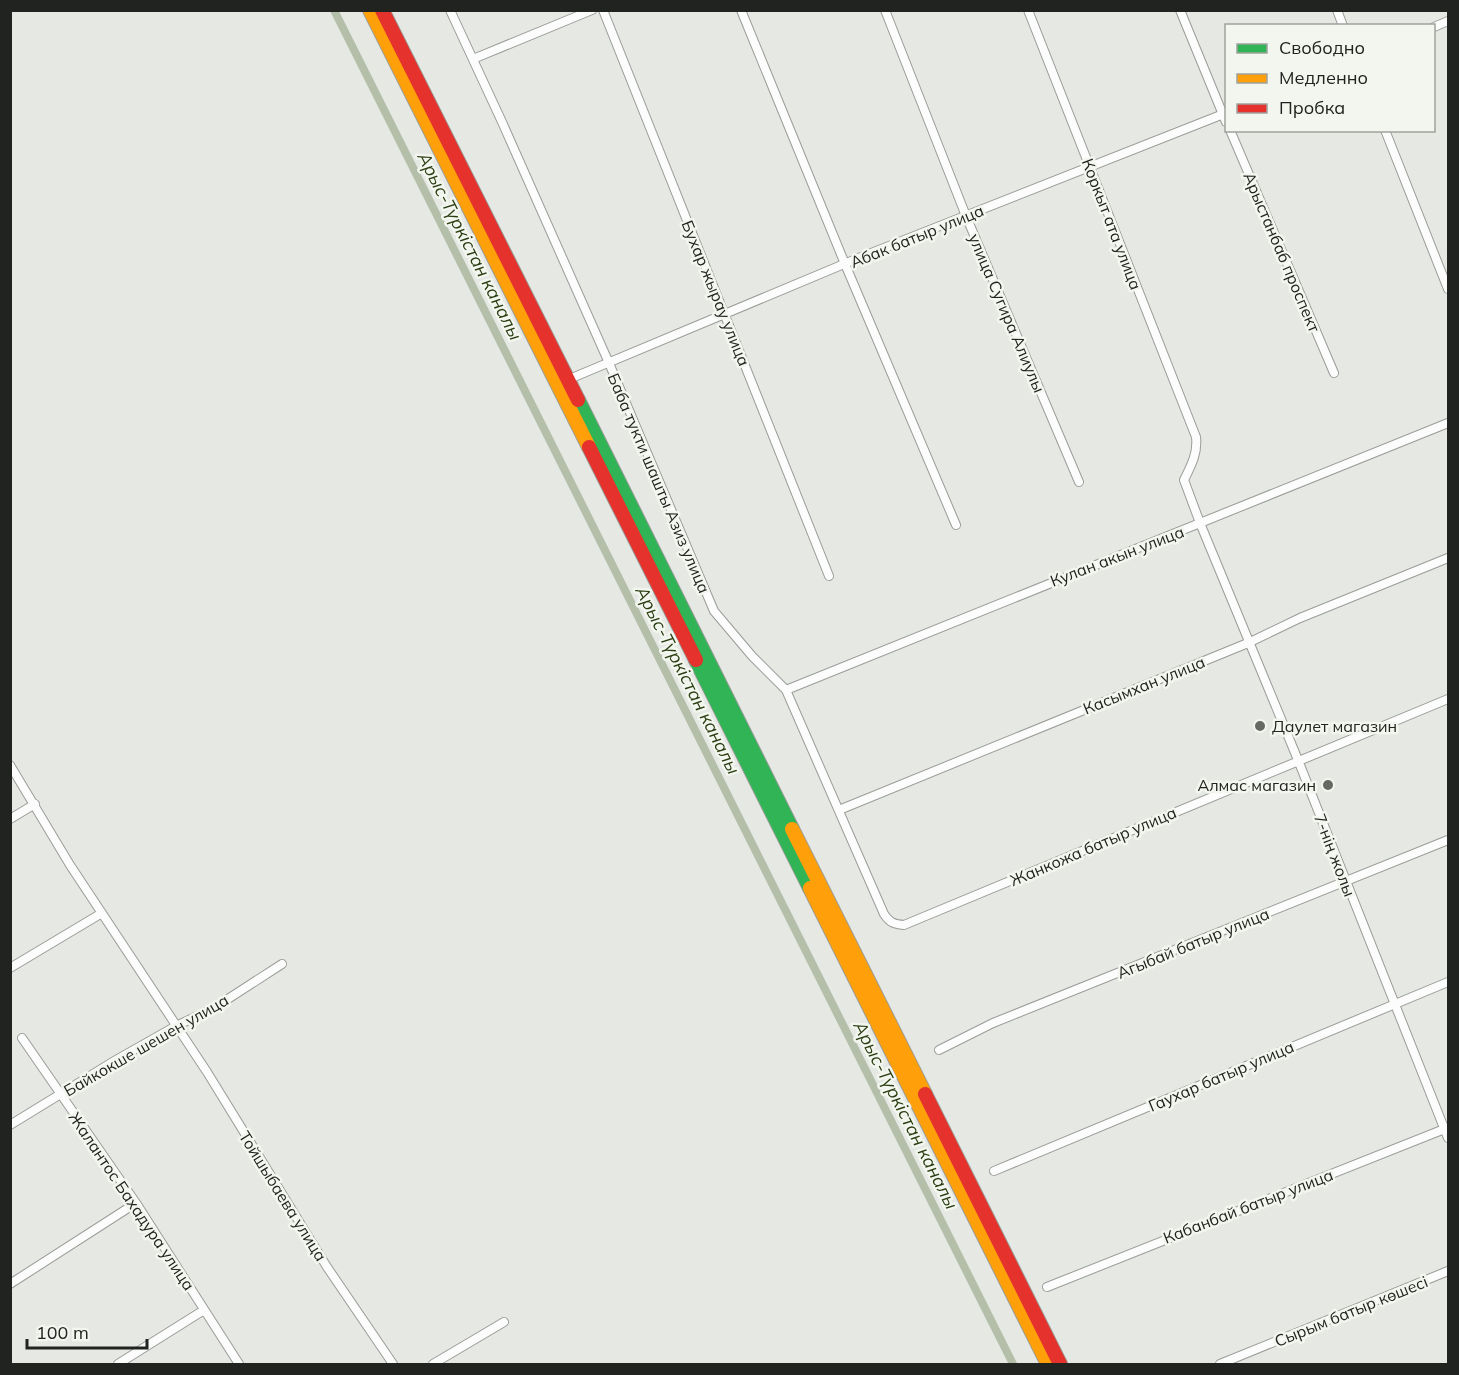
<svg xmlns="http://www.w3.org/2000/svg" width="1459" height="1375" viewBox="0 0 1459 1375" font-family="Mulish,sans-serif">
	<style>
		.lines { fill: none; stroke-linecap: round; stroke-linejoin: round }
		.canal { stroke: #b4bfaa; stroke-width: 8 }
		.street-casing { stroke: #9a9c98; stroke-width: 10 }
		.fast-casing { stroke: #9a9c98; stroke-width: 16 }
		.slow-casing { stroke: #9a9c98; stroke-width: 16 }
		.jam-casing { stroke: #9a9c98; stroke-width: 16 }
		.street { stroke: #fbfcfb; stroke-width: 8 }
		.fast { stroke: #30b455; stroke-width: 14 }
		.slow { stroke: #ff9f0a; stroke-width: 14 }
		.jam { stroke: #e5322d; stroke-width: 14 }
		.poi-dot { fill: #666864; stroke: #f3f6ef; stroke-width: 2 }
		.labels { text-anchor: middle; dominant-baseline: central; stroke-width: 5; stroke-linejoin: round; paint-order: stroke }
		.street-label { font-size: 16px; fill: #212320; stroke: #f3f6ef }
		.poi-label { font-size: 16px; fill: #212320; stroke: #f3f6ef; text-anchor: start }
		.water-label { font-size: 18px; font-style: italic; fill: #2a3d11; stroke: #f3f6ef }
	</style>
	<rect width="100%" height="100%" fill="#e5e8e3"/>
	<g class="lines">
		<path class="canal" d="M 334,10 L 1013,1364"/>
		<defs>
			<path id="street" d="M 450,10 L 502,122 L 609,363 L 714,611 L 752,656 L 786,690 L 884,914 C 890,923 894,924 904,925 L 1448,699
				M 603,10 L 829,576
				M 741,10 L 845,264 L 956,525
				M 885,10 L 966,216 L 1079,482
				M 1028,10 L 1196,437 C 1198,453 1191,466 1184,480 L 1200,523 L 1298,760 L 1448,1138
				M 1180,10 L 1226,122
				M 1337,10 L 1343,26
				M 1434,27 L 1448,21
				M 473,59 L 592,10
				M 1230,130 L 1334,373
				M 1385,130 L 1448,289
				M 567,380 L 856,259 L 1226,113
				M 786,690 L 1448,423
				M 10,765 L 70,865 L 207,1072 L 327,1267 L 393,1364
				M 839,810 L 1248,643 L 1300,618 L 1448,558
				M 10,819 L 35,804
				M 10,968 L 102,913
				M 22,1038 L 136,1203 L 239,1364
				M 939,1050 L 993,1023 L 1448,840
				M 10,1125 L 116,1060 L 176,1026 L 214,1008 L 282,964
				M 994,1171 L 1448,982
				M 10,1284 L 136,1203
				M 1047,1287 L 1447,1128
				M 118,1364 L 204,1310
				M 433,1364 L 504,1322
				M 1220,1364 L 1448,1271"/>
			<path id="fast" d="M 578,400 L 792,829
				M 696,660 L 810,888"/>
			<path id="slow" d="M 370,10 L 589,447
				M 792,829 L 925,1094
				M 810,888 L 1048,1364"/>
			<path id="jam" d="M 382,10 L 578,400
				M 589,447 L 696,660
				M 925,1094 L 1060,1364"/>
		</defs>
		<use href="#street" class="street-casing"/>
		<use href="#fast" class="fast-casing"/>
		<use href="#slow" class="slow-casing"/>
		<use href="#jam" class="jam-casing"/>
		<use href="#street" class="street"/>
		<use href="#fast" class="fast"/>
		<use href="#slow" class="slow"/>
		<use href="#jam" class="jam"/>
	</g>
	<g class="poi-dot">
		<circle cx="1260" cy="726" r="6"/>
		<circle cx="1328" cy="785" r="6"/>
	</g>
	<g class="labels">
		<g class="street-label">
			<text transform="translate(1112 224) rotate(69)">Коркыт ата улица</text>
			<text transform="translate(917 236) rotate(-22)">Абак батыр улица</text>
			<text transform="translate(1282 252) rotate(67)">Арыстанбаб проспект</text>
			<text transform="translate(716 293) rotate(68)">Бухар жырау улица</text>
			<text transform="translate(1007 313) rotate(67)">улица Сугира Алиулы</text>
			<text transform="translate(659 483) rotate(67)">Баба тукти шашты Азиз улица</text>
			<text transform="translate(1117 556) rotate(-21)">Кулан акын улица</text>
			<text transform="translate(1144 685) rotate(-22)">Касымхан улица</text>
			<text transform="translate(1093 846) rotate(-23)">Жанкожа батыр улица</text>
			<text transform="translate(1335 855) rotate(69)">7-нің жолы</text>
			<text transform="translate(1193 943) rotate(-22)">Агыбай батыр улица</text>
			<text transform="translate(146 1045) rotate(-30)">Байкокше шешен улица</text>
			<text transform="translate(1221 1076) rotate(-23)">Гаухар батыр улица</text>
			<text transform="translate(283 1196) rotate(58)">Тойшыбаева улица</text>
			<text transform="translate(132 1201) rotate(56)">Жалантос Бахадура улица</text>
			<text transform="translate(1248 1206) rotate(-21)">Кабанбай батыр улица</text>
			<text transform="translate(1351 1311) rotate(-22)">Сырым батыр көшесі</text>
		</g>
		<g class="poi-label">
			<text x="1272" y="726">Даулет магазин</text>
			<text x="1316" y="785" text-anchor="end">Алмас магазин</text>
		</g>
		<g class="water-label">
			<text transform="translate(470 246) rotate(63)">Арыс-Түркістан каналы</text>
			<text transform="translate(688 680) rotate(63)">Арыс-Түркістан каналы</text>
			<text transform="translate(906 1115) rotate(63)">Арыс-Түркістан каналы</text>
		</g>
	</g>
	<rect width="1459" height="1375" fill="none" stroke="#212320" stroke-width="24"/>
	<rect x="1225" y="24" width="210" height="108" fill="#f3f6ef" stroke="#9fa29c" stroke-width="1.5"/>
	<rect x="1237" y="44" width="30" height="9" fill="#30b455" stroke="#9fa29c" stroke-width="1.5"/>
	<text x="1279" y="54" font-size="18" fill="#212320">Свободно</text>
	<rect x="1237" y="74" width="30" height="9" fill="#ff9f0a" stroke="#9fa29c" stroke-width="1.5"/>
	<text x="1279" y="84" font-size="18" fill="#212320">Медленно</text>
	<rect x="1237" y="104" width="30" height="9" fill="#e5322d" stroke="#9fa29c" stroke-width="1.5"/>
	<text x="1279" y="114" font-size="18" fill="#212320">Пробка</text>
	<path d="M27 1339v9h120v-9" fill="none" stroke="#212320" stroke-width="3"/>
	<text x="36" y="1339" font-size="18" fill="#212320" stroke="#f3f6ef" stroke-width="4.5" paint-order="stroke">100 m</text>
</svg>
